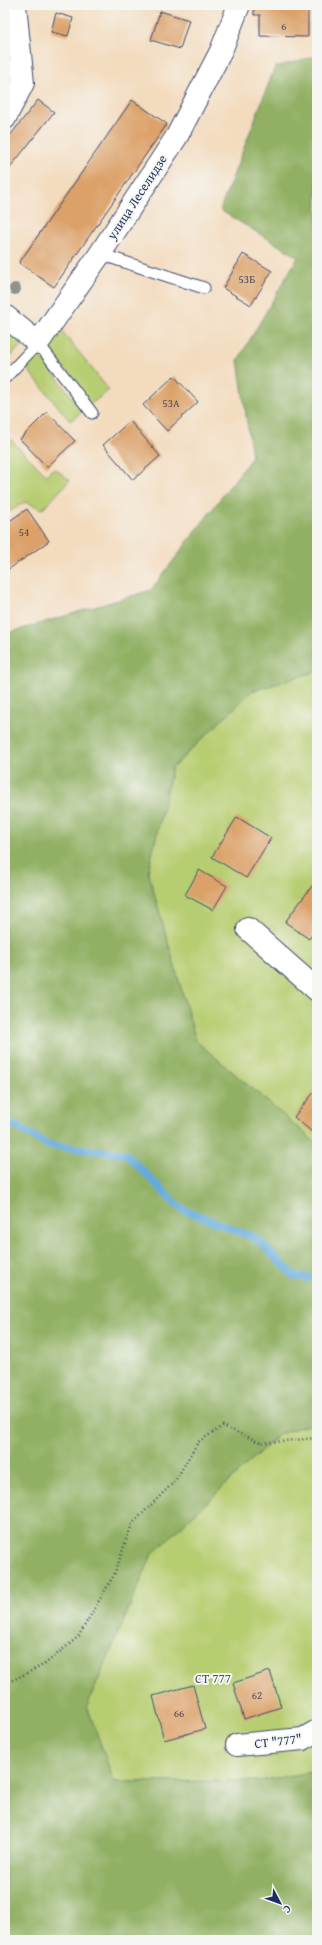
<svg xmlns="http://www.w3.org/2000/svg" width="322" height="1945" viewBox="0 0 322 1945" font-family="'Gentium Book Plus',serif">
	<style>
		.green { fill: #b7cd71; stroke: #697e68 }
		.forest { fill: #91b063; stroke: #567060 }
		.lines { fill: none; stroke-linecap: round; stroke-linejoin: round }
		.stream { stroke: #65abdb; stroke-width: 8 }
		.building { fill: #dca169 }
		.service-casing { stroke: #3b496c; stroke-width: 13 }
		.minor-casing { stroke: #3b496c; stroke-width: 24 }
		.path { stroke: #3b496c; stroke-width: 2.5; stroke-dasharray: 1 3; stroke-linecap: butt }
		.service { stroke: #fff; stroke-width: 11 }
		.minor { stroke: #fff; stroke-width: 22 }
		.tree { fill: #92928c }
		.labels { text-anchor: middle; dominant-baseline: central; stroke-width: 4; stroke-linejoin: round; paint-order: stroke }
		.number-label { font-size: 11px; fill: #4b4c61 }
		.street-label { font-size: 13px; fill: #1b2f5e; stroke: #f6f6f2 }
		.park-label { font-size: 13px; fill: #425663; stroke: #f6f6f2 }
	</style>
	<rect width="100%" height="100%" fill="#f6f6f2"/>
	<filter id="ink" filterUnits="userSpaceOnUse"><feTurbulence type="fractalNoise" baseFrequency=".025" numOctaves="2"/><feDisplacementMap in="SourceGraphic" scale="8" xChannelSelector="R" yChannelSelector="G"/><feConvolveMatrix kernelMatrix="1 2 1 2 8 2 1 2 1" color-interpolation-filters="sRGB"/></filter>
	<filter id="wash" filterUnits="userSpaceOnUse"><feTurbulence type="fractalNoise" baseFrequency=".012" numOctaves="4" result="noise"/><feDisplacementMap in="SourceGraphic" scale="16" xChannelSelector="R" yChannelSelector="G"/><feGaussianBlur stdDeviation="0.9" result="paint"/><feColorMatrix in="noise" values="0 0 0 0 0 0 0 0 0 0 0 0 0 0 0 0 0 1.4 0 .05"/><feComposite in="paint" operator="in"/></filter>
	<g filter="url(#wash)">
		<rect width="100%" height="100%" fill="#f3dbbe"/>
		<path class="green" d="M 5,325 L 25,341 L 5,363 Z
			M 62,331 L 109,390 L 91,404 L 46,344 Z
			M 37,352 L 83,411 L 70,421 L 23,364 Z
			M 5,434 L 46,475 L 54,468 L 70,480 L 43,509 L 25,502 L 5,514 Z
			M 317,671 L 317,1144 L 196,1041 L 148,872 L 172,768 L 252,691 Z
			M 317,1422 L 317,1771 L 260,1781 L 114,1782 L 87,1706 L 152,1554 L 279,1434 Z"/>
		<path class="forest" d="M 317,56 L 317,671 L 252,691 L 172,768 L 148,872 L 196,1041 L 317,1144 L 317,1422 L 279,1434 L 152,1554 L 87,1706 L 114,1782 L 260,1781 L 317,1771 L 317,1940 L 5,1940 L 5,634 L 151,590 L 252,457 L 238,360 L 298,257 L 220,210 L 275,67 Z"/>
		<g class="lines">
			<path class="stream" d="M 5,1120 L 48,1145 L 126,1154 L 180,1208 L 257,1239 L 294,1276 L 317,1279"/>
		</g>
		<g id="blocks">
			<path class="building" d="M 254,5 L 308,5 L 308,37 L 260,36 L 260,15 L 254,15 Z
				M 160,11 L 189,20 L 180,49 L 151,40 Z
				M 56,13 L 73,18 L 68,36 L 51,32 Z
				M 38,100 L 54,112 L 5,174 L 5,142 Z
				M 132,100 L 167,124 L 54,287 L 19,263 Z
				M 243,254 L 272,271 L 251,305 L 223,288 Z
				M 174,376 L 198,402 L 167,431 L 143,405 Z
				M 47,412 L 75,441 L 47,467 L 20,439 Z
				M 130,421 L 160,456 L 133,480 L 103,445 Z
				M 27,509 L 49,541 L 9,569 L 5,563 L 5,524 Z
				M 237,817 L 271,838 L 246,878 L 212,857 Z
				M 199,870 L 227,886 L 213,910 L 185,895 Z
				M 315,882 L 317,883 L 317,928 L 309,939 L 285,922 Z
				M 314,1092 L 317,1095 L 317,1136 L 294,1117 Z
				M 270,1671 L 281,1707 L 244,1719 L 233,1683 Z
				M 193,1685 L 205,1729 L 164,1740 L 153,1696 Z"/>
		</g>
	</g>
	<g filter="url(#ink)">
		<use href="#blocks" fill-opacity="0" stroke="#3b496c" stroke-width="1"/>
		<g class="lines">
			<defs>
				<path id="service" d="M 100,254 L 204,288
					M 5,378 L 38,343 L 92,413"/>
				<path id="minor" d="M 5,118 L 23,83 L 15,5
					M 5,316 L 38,343 L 100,254 L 177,136 L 221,51 L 239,5
					M 248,929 L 317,990
					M 237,1745 L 303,1739 L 317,1731"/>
			</defs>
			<use href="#service" class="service-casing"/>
			<use href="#minor" class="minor-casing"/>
			<path class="path" d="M 5,1684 L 45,1664 L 78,1637 L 114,1575 L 132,1524 L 175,1481 L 198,1442 L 223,1426 L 261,1443 L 317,1438"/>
			<use href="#service" class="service"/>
			<use href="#minor" class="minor"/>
		</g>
		<circle class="tree" cx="15" cy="289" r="6"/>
	</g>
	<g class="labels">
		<g class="number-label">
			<text x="284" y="26">6</text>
			<text x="247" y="279">53Б</text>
			<text x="171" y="403">53А</text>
			<text x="24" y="532">54</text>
			<text x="257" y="1695">62</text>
			<text x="179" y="1713">66</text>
		</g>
		<g class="street-label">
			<text transform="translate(137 197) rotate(-57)">улица Леселидзе</text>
			<text transform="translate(278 1741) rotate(-7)">СТ "777"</text>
		</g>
		<g class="park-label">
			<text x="213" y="1678">СТ 777</text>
		</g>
	</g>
	<rect width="322" height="1945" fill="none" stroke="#f6f6f2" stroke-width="20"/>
	<g transform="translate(280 1903) rotate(131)" stroke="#f6f6f2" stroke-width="3" paint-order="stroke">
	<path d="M0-3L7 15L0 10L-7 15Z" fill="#1b2f5e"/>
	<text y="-6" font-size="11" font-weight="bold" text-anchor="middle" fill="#1b2f5e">С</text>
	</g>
</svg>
